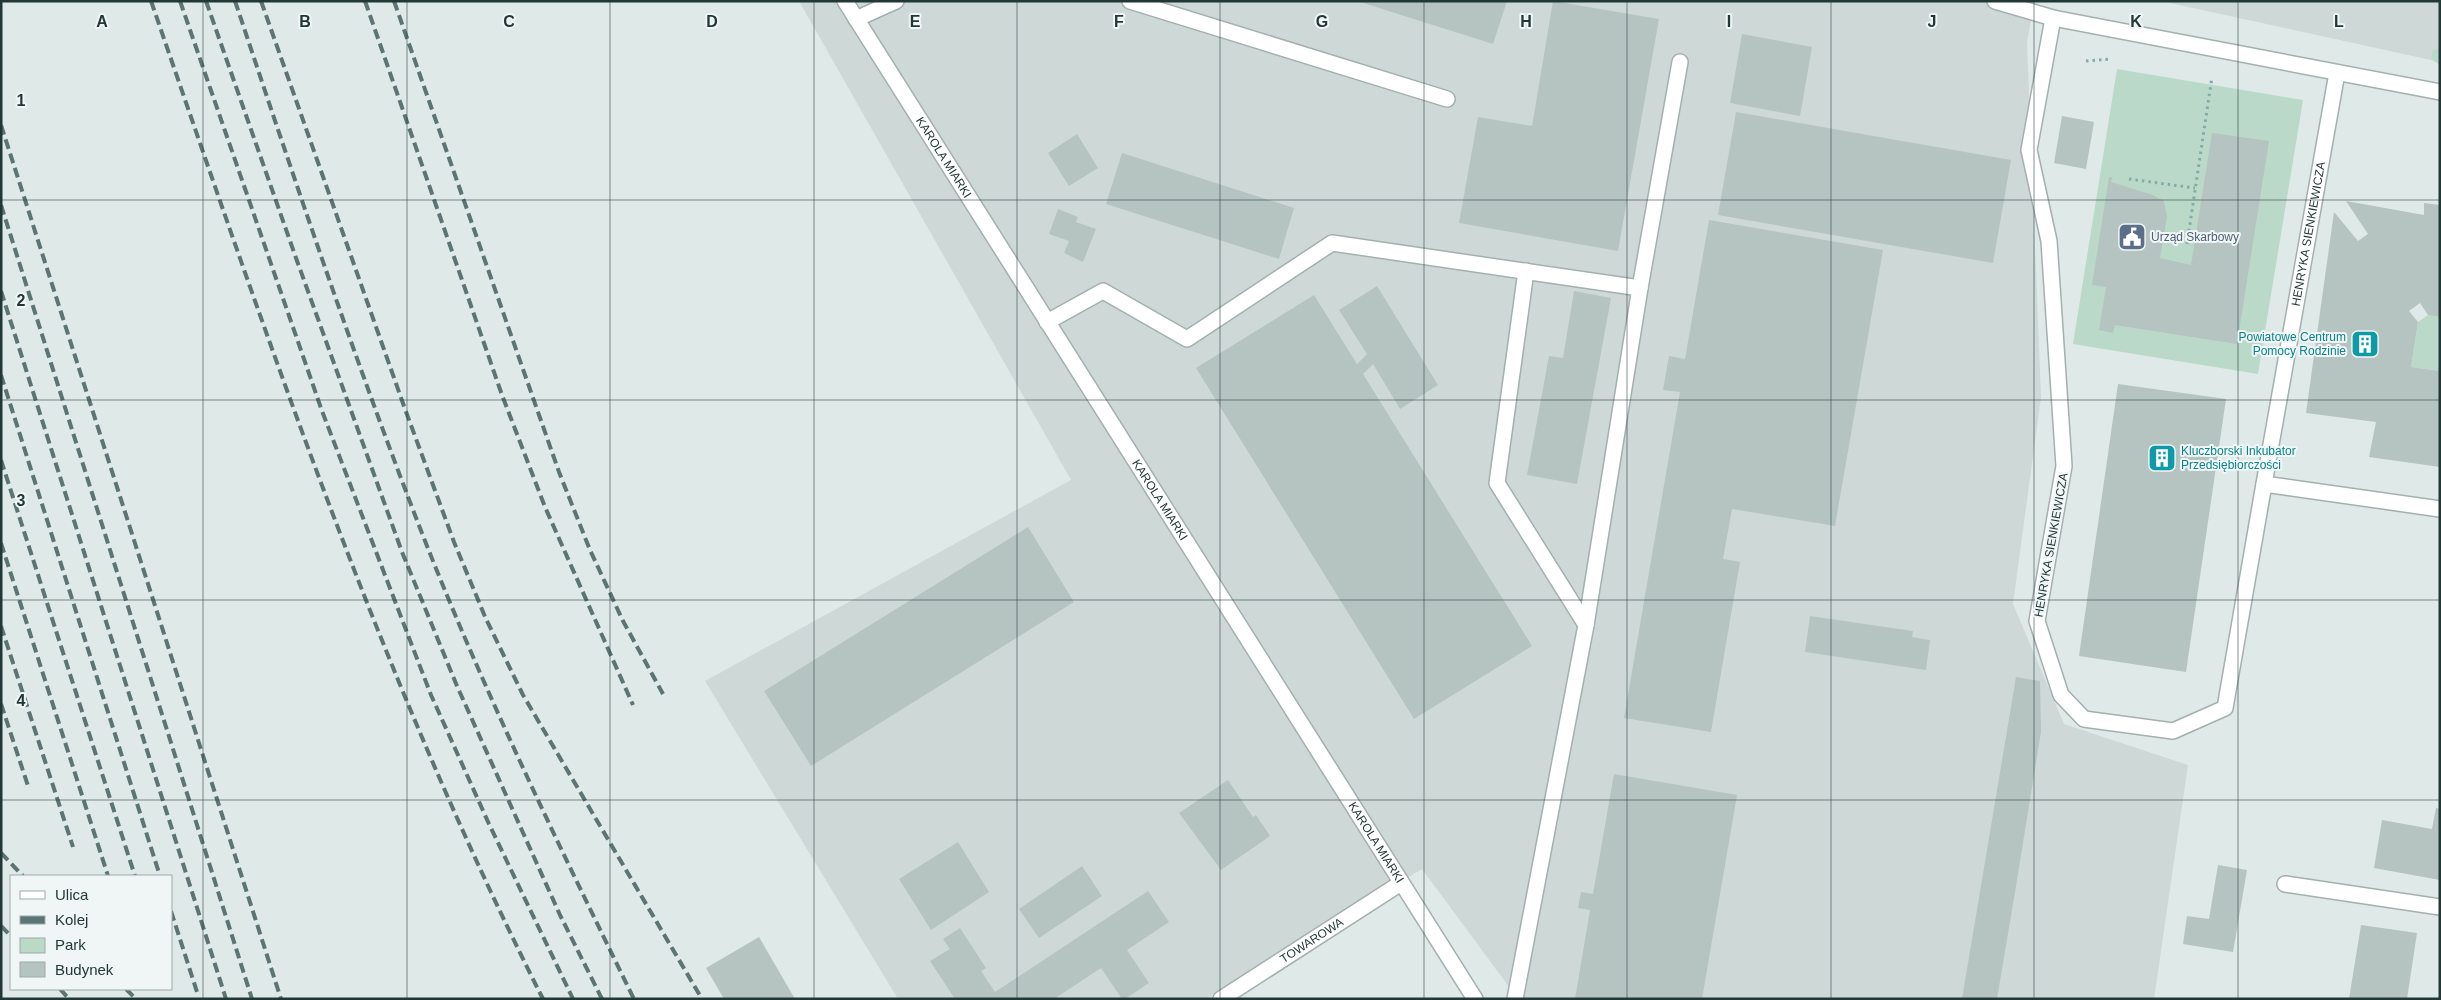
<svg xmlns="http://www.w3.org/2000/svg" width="2441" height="1000" viewBox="0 0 2441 1000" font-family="Helvetica,sans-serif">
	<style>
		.built { fill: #ced9d7 }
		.green { fill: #bad9c9 }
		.building { fill: #b5c4c1 }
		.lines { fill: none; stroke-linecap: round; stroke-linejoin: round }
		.service-casing { stroke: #a3b0af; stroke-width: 18 }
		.minor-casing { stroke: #a3b0af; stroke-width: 18 }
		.tertiary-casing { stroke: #a3b0af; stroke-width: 18 }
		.path { stroke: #82aba7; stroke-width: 3; stroke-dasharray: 2.5 4; stroke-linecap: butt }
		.service { stroke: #fff; stroke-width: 15 }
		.minor { stroke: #fff; stroke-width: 15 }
		.tertiary { stroke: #fff; stroke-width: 15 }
		.rail { stroke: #5c7473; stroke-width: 4; stroke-dasharray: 10 5; stroke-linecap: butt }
		.grid { fill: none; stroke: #223837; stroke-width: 1; stroke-opacity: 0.55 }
		.labels { text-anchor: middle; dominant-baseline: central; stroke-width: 4; stroke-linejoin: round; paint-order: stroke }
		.street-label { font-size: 12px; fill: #223837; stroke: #f0f6f5 }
		.service-label { font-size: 12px; fill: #4e5e75; stroke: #f0f6f5; text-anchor: start }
		.culture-label { font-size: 12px; fill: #0d838f; stroke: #f0f6f5; text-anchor: end }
		.grid-label { font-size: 16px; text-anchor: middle; font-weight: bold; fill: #223837; stroke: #f0f6f5; stroke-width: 4; stroke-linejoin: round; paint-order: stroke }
	</style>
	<rect width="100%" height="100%" fill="#dfe9e7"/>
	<path class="built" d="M 799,1 L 2034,1 L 2027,43 L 2041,397 L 2013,604 L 2064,724 L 2188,765 L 2154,999 L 1518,999 L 1422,869 L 1206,999 L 898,999 L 705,681 L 1071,480 Z
		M 2161,1 L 2440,1 L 2440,62 Z"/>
	<path class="green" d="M 2440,49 L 2440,65 L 2431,59 L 2433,50 Z
		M 2117,69 L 2303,100 L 2258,374 L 2073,344 Z
		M 2428,315 L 2440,317 L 2440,371 L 2411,367 L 2418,322 Z"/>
	<path class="building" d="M 1357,1 L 1507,1 L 1493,44 Z
		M 1553,1 L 1659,19 L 1618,251 L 1459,223 L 1478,117 L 1532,126 Z
		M 1742,34 L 1812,47 L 1800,116 L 1730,103 Z
		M 1736,112 L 2011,160 L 1993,263 L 1718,215 Z
		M 2062,116 L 2094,122 L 2086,169 L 2054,163 Z
		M 2212,133 L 2269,141 L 2237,344 L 2115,325 L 2113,333 L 2099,330 L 2106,287 L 2092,285 L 2109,177 L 2112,177 L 2111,182 L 2153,195 L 2164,201 L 2167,217 L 2160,258 L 2191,265 Z
		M 1077,134 L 1098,168 L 1069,186 L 1048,153 Z
		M 1122,153 L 1294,208 L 1279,259 L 1106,204 Z
		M 2346,201 L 2424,215 L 2424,203 L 2440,205 L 2440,317 L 2428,315 L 2420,303 L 2409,311 L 2418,322 L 2411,367 L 2440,371 L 2440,467 L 2369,457 L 2376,422 L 2306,413 L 2334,212 L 2358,241 L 2368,234 Z
		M 1058,209 L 1078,217 L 1076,222 L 1096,229 L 1083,262 L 1064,253 L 1069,241 L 1049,234 Z
		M 1709,220 L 1883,250 L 1835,526 L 1732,509 L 1723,559 L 1740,562 L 1711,732 L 1624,718 L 1680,392 L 1663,390 L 1669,356 L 1685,359 Z
		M 1377,286 L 1438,385 L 1400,409 L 1373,364 L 1363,374 L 1532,646 L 1414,719 L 1196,368 L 1314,295 L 1357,364 L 1367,354 L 1339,310 Z
		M 1574,291 L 1611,298 L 1577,484 L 1527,475 L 1549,356 L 1563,358 Z
		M 2118,384 L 2226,399 L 2186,672 L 2079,656 Z
		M 1028,527 L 1074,602 L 811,766 L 764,691 Z
		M 1810,616 L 1913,631 L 1912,637 L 1930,640 L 1926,670 L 1805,652 Z
		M 2016,677 L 2040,681 L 2041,732 L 2016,886 L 1997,999 L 1962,999 Z
		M 1614,774 L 1737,795 L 1702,999 L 1575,999 L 1590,910 L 1578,908 L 1581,892 L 1593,894 Z
		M 1228,780 L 1253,817 L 1256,815 L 1270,836 L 1221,870 L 1179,813 Z
		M 2436,808 L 2440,809 L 2440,880 L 2374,868 L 2382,820 L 2432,829 Z
		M 958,842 L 989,892 L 931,930 L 899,879 Z
		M 2218,865 L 2247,870 L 2233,952 L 2183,944 L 2187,916 L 2209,919 Z
		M 1082,866 L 1102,896 L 1039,938 L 1019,909 Z
		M 1148,891 L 1169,922 L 1127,950 L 1149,983 L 1125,999 L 1122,999 L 1101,968 L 1054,999 L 955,999 L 930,961 L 950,949 L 943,939 L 960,928 L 986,968 L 981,971 L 995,992 Z
		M 2361,925 L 2417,933 L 2407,999 L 2349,999 Z
		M 759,937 L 795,999 L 724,999 L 706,968 Z"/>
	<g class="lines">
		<defs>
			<g id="service">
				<path d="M 1130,1 L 1447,99"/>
				<path d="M 1995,1 L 2053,18 L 2029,150 L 2049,241 L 2064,466 L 2037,621 L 2061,695 L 2084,719 L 2173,731 L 2225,708 L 2264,484 L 2440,509"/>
				<path d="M 856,19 L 896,1"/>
				<path d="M 1526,271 L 1497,483 L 1586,625"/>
				<path d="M 1047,322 L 1103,291 L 1187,339 L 1332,243 L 1640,288"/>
				<path id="s1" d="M 2264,484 L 2337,73"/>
				<path d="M 2285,884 L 2440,907"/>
				<path d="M 1515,999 L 1586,625 L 1640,288 L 1680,62"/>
			</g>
			<g id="minor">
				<path d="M 2053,18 L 2440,92"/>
				<path id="s2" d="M 1221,999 L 1401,883"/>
			</g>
			<g id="tertiary">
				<path id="s3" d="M 845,1 L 1475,999"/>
			</g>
		</defs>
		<use href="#service" class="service-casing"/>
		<use href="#minor" class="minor-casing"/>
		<use href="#tertiary" class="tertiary-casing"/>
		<path class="path" d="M 2086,61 L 2110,59
			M 2129,179 L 2195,188
			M 2187,244 L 2212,77"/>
		<use href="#service" class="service"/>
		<use href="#minor" class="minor"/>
		<use href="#tertiary" class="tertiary"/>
		<path class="rail" d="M 151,1 C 268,340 381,679 543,999
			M 180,1 L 322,411 L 431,695 L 489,824 L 573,999
			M 206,1 L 296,258 L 402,552 L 457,686 L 560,915 L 602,999
			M 235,1 C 296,184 357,367 427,546 C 488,700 561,850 634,999
			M 261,1 L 405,409 L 454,542 L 486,619 L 523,695 L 702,999
			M 365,1 L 502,395 L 545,507 L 633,705
			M 394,1 L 559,472 L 590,550 L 623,621 L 663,694
			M 1,125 L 281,999
			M 1,205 L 252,999
			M 1,291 L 226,999
			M 1,375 L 160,876
			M 1,460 L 135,876
			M 1,543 L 108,876
			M 1,626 L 73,847
			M 1,704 L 29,789
			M 1,853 L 23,876
			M 171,911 L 197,992
			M 1,926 L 11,936
			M 60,989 L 69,999
			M 126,989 L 136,999"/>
	</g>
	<path class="grid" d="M 203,1 L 203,999M 407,1 L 407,999M 610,1 L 610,999M 814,1 L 814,999M 1017,1 L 1017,999M 1220,1 L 1220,999M 1424,1 L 1424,999M 1627,1 L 1627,999M 1831,1 L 1831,999M 2034,1 L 2034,999M 2238,1 L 2238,999M 1,200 L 2440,200M 1,400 L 2440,400M 1,600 L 2440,600M 1,800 L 2440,800"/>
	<defs>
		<symbol id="civic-square" viewBox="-11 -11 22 22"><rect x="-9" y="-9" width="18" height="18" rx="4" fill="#5c6f8a" stroke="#f0f6f5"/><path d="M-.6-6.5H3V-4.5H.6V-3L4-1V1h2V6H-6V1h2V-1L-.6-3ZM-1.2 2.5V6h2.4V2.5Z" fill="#fff"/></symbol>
		<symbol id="building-square" viewBox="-11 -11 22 22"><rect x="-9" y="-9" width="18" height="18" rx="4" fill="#0f9aa8" stroke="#f0f6f5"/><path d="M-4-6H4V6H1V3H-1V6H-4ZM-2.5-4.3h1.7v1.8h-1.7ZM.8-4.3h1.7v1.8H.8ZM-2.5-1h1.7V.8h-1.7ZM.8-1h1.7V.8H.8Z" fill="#fff"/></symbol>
	</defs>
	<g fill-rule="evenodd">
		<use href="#civic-square" x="2116" y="221" width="32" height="32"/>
		<use href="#building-square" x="2349" y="328" width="32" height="32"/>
		<use href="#building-square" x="2146" y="442" width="32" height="32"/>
	</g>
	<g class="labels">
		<g class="street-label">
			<text stroke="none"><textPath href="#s3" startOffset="185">KAROLA MIARKI</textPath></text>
			<text stroke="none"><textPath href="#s1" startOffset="254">HENRYKA SIENKIEWICZA</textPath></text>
			<text stroke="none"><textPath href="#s3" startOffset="590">KAROLA MIARKI</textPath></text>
			<text transform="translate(2051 545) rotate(-80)">HENRYKA SIENKIEWICZA</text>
			<text stroke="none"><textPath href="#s3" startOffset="995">KAROLA MIARKI</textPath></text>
			<text stroke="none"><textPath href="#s2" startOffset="108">TOWAROWA</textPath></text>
		</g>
		<g class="service-label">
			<text x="2151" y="237">Urząd Skarbowy</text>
		</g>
		<g class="culture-label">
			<text x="2346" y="337">Powiatowe Centrum<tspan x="2346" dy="14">Pomocy Rodzinie</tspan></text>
			<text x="2181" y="451" text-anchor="start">Kluczborski Inkubator<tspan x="2181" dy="14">Przedsiębiorczości</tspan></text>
		</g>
	</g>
	<g class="grid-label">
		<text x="102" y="27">A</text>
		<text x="305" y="27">B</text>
		<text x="509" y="27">C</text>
		<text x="712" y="27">D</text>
		<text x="915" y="27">E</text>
		<text x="1119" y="27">F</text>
		<text x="1322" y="27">G</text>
		<text x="1526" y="27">H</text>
		<text x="1729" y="27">I</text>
		<text x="1932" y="27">J</text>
		<text x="2136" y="27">K</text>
		<text x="2339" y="27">L</text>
		<text x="21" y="106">1</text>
		<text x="21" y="306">2</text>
		<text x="21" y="506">3</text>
		<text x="21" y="706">4</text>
	</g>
	<rect width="2441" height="1000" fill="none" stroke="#223837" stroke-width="5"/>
	<rect x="10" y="875" width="162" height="115" fill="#f0f6f5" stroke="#9eaaa9"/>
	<rect x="20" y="891" width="25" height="8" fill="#ffffff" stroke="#9eaaa9"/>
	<text x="55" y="900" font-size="15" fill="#223837">Ulica</text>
	<rect x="20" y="916" width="25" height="8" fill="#5c7473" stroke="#9eaaa9"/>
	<text x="55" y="925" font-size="15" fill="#223837">Kolej</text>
	<rect x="20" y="938" width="25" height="15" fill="#bad9c9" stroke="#9eaaa9"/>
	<text x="55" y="950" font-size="15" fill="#223837">Park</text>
	<rect x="20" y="962" width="25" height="15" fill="#b5c4c1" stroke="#9eaaa9"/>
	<text x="55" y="975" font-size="15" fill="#223837">Budynek</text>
</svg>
